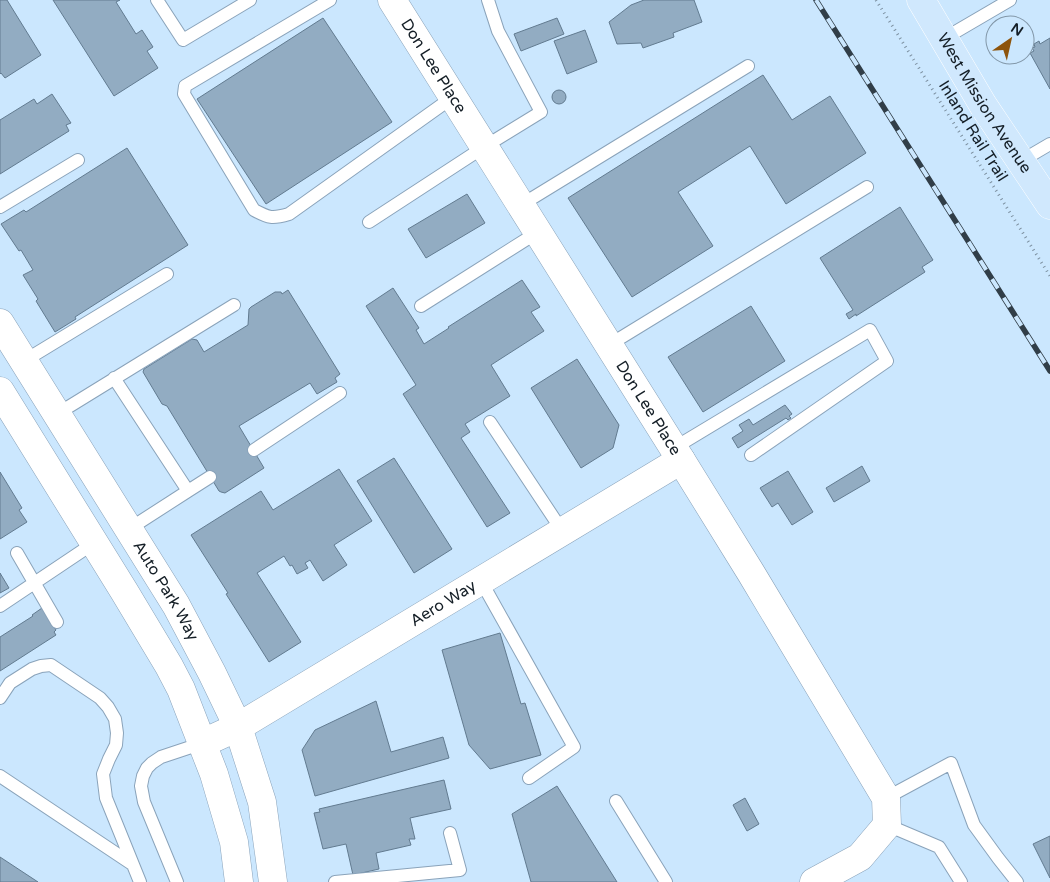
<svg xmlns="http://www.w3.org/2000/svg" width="1050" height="882" viewBox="0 0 1050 882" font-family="'Varela Round',sans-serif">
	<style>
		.building { fill: #92acc2; stroke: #627b90 }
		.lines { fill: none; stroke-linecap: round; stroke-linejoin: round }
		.service-casing { stroke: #8aa3ba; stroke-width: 14 }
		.tertiary-casing { stroke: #8aa3ba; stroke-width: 29 }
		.secondary-casing { stroke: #8aa3ba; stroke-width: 29 }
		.primary-casing { stroke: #fff; stroke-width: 29 }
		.path { stroke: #7d91a1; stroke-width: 3; stroke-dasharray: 1 4; stroke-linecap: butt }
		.service { stroke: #fff; stroke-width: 12 }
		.tertiary { stroke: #fff; stroke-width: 28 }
		.secondary { stroke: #fff; stroke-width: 28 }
		.primary { stroke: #d0e8fd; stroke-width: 28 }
		.rail-casing { stroke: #313e48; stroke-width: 5.5 }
		.rail { stroke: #cbe7fe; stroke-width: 4; stroke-dasharray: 11; stroke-linecap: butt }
		.labels { text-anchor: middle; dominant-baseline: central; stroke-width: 4; stroke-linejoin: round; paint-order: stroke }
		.street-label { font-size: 16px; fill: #141e26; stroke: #cbe7fe }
	</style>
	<rect width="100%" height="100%" fill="#cbe7fe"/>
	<path class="building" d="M 0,0 L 7,0 L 41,55 L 5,78 L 1,73 L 0,74 Z
		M 53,0 L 120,0 L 116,2 L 136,34 L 142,30 L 153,47 L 147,51 L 158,68 L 114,96 Z
		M 644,0 L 694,0 L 702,22 L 673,33 L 674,37 L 643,48 L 641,43 L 617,44 L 609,22 L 631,5 Z
		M 323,18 L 392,122 L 266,204 L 197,99 Z
		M 557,18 L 564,34 L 521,51 L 514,34 Z
		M 585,30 L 597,62 L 567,74 L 554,41 Z
		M 1050,38 L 1050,89 L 1030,53 L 1034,51 L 1032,48 L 1035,47 L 1034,44 L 1039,41 L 1040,44 Z
		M 763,75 L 792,120 L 830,96 L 866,153 L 786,204 L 750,146 L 678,192 L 713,246 L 632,297 L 568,198 Z
		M552 97a7 7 0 1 1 14 0a7 7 0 1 1-14 0Z
		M 52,94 L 71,123 L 66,125 L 69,131 L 0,174 L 0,120 L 34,99 L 37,104 Z
		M 127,148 L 188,245 L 75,317 L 76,319 L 55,332 L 36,301 L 38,299 L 23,275 L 33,270 L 21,250 L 19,251 L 1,224 L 24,210 L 26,212 Z
		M 467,194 L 485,223 L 426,258 L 408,229 Z
		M 900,207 L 933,260 L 922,267 L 925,272 L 856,316 L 856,314 L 849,319 L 846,314 L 853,310 L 820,258 Z
		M 522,280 L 540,307 L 531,312 L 544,331 L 491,365 L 510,396 L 465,424 L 470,432 L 461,438 L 510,513 L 487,527 L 403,394 L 416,385 L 366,306 L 393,288 L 419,328 L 416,330 L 424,344 L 449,328 L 448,327 Z
		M 288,290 L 340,374 L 335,378 L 337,382 L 317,394 L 310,383 L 239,426 L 264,468 L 225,493 L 221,492 L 219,491 L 167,406 L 162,404 L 143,372 L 144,369 L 192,339 L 197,340 L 204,352 L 248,325 L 249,309 L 251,307 L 275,292 L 281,292 L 282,294 Z
		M 751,306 L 785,361 L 703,412 L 668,357 Z
		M 577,359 L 619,425 L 613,448 L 581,468 L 531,388 Z
		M 785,405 L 792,414 L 789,416 L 791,418 L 788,420 L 786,418 L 738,448 L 732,438 L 743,431 L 739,425 L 749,419 L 753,425 Z
		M 394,458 L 452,549 L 414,573 L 357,481 Z
		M 862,466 L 870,481 L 834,502 L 826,488 Z
		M 339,469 L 372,521 L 334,545 L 347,565 L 323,581 L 310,560 L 305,563 L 308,568 L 297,574 L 292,565 L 290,566 L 284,556 L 257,573 L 301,642 L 269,662 L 226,594 L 228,593 L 191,535 L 261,491 L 273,510 Z
		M 788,471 L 813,512 L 792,525 L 778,503 L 772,507 L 760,488 Z
		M 0,472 L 22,508 L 19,510 L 27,522 L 0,539 Z
		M 0,573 L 9,588 L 0,593 Z
		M 42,608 L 56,630 L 54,632 L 56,635 L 0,671 L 0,637 L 33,616 L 32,615 Z
		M 500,633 L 521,704 L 525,703 L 541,755 L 490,769 L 469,745 L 442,650 Z
		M 376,701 L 391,752 L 443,737 L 449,758 L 315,796 L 302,750 L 315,730 Z
		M 444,780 L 451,809 L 410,818 L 415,839 L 409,839 L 411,845 L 376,853 L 379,869 L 353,875 L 346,844 L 323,849 L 314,813 L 320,812 L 319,809 Z
		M 557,786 L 617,882 L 531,882 L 512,814 Z
		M 745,798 L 759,824 L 747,831 L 733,805 Z
		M 1050,836 L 1050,878 L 1033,844 Z
		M 0,857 L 38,882 L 0,882 Z"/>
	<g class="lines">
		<defs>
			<path id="service" d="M 157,0 L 183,40 L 250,0
				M 330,0 L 185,86 L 184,94 L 254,210 C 269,218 272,219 289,214 L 453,97
				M 945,38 L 1010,0
				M 1021,161 L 1050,144
				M 521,205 L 748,66
				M 0,207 L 78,160
				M 369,222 L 484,147 L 541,112 L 498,31 L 488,0
				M 421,306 L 538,232
				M 609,345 L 867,187
				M 24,361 L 167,274
				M 114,378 L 188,491 L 129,529
				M 57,414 L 234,305
				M 490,422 L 563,532
				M 674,448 L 870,330 L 887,361 L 751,455
				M 254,450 L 340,393
				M 188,491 L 210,477
				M 17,553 L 57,622
				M 481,581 L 574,747 L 529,778
				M 0,606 L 94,543
				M 0,698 L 10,683 L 32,669 L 41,666 L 51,665 L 100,698 L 108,707 L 115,719 L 117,733 L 116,745 L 109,759 L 103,774 L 106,798 L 140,882
				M 0,776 L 132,864
				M 886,798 L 951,763 L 974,825 L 998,858 L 1017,882
				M 616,801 L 666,882
				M 887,825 L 939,847 L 961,882
				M 177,882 L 144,802 L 141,786 L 143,776 L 147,768 L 152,763 L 161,757 L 203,743
				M 335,882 L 460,870 L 450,833"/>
			<g id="tertiary">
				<path id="s1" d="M 392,0 L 681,460 L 751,573 L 886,798 L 887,825 L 860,857 L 814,882"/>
				<path id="s2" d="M 203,743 L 238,727 L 681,460"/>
			</g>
			<g id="secondary">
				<path id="s3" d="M 0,323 L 176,605 L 212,673 L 238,727 L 262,802 L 273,882"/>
				<path d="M 0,391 L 124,591 L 169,666 L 181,689 L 214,774 L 234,842 L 239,882"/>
			</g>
			<g id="primary">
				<path id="s4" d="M 921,0 L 983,105 L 1050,205"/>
			</g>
		</defs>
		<use href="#service" class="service-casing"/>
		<use href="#tertiary" class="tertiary-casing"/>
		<use href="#secondary" class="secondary-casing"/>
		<use href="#primary" class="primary-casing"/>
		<path class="path" d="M 876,0 L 1050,276"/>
		<use href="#service" class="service"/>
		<use href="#tertiary" class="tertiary"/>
		<use href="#secondary" class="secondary"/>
		<use href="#primary" class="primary"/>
		<defs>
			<path id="rail" d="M 816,0 L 1050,371"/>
		</defs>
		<use href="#rail" class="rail-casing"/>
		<use href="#rail" class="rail"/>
	</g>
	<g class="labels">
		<g class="street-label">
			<text stroke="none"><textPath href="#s1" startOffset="78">Don Lee Place</textPath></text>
			<text stroke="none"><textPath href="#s4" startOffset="121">West Mission Avenue</textPath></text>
			<text transform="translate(973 131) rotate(58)">Inland Rail Trail</text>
			<text stroke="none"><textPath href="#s1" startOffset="482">Don Lee Place</textPath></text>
			<text stroke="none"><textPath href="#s3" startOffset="315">Auto Park Way</textPath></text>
			<text stroke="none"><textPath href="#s2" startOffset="278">Aero Way</textPath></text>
		</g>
	</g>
	<g transform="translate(1010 40) rotate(34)"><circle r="24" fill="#cbe7fe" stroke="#8297a8"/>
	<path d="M0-4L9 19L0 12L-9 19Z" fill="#8d540c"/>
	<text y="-8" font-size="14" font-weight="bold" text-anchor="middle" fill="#141e26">N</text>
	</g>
</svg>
